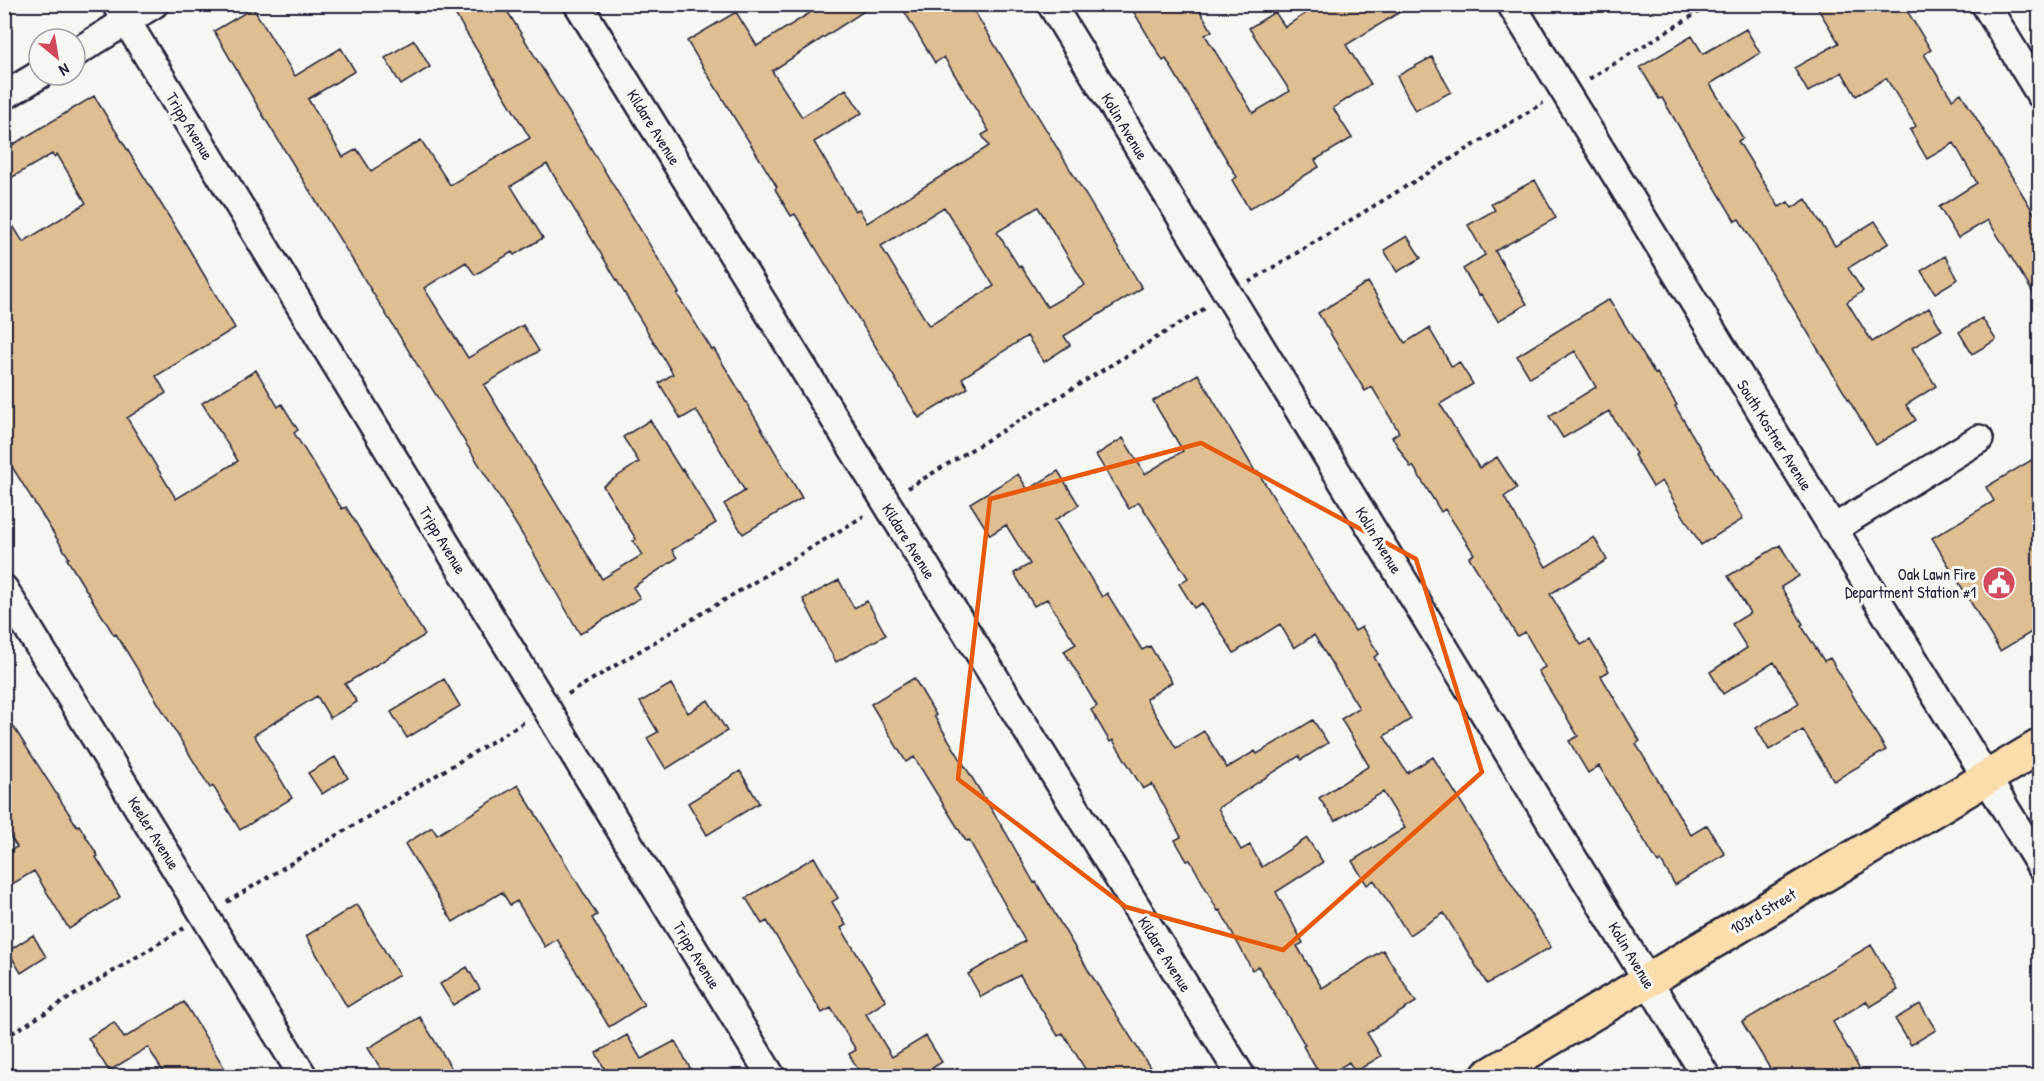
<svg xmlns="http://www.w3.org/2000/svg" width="2044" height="1081" viewBox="0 0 2044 1081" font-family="'Patrick Hand',sans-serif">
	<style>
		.building { fill: #dfbe91; stroke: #22223b; stroke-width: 1.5; fill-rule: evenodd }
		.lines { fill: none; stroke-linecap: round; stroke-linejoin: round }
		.minor-casing { stroke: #22223b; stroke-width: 32 }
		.major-casing { stroke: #22223b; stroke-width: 38 }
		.path { stroke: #22223b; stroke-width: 4; stroke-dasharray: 4.5 4.5; stroke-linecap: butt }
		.minor { stroke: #f6f6f2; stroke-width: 27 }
		.major { stroke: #fbddab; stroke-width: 33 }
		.marked { fill: none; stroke: #e8590c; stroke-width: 4.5; stroke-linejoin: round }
		.labels { text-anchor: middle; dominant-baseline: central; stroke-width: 6; stroke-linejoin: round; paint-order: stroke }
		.street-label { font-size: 16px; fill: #22223b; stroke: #f6f6f2 }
		.poi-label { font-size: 16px; fill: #22223b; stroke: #f6f6f2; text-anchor: end }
	</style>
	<rect width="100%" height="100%" fill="#f6f6f2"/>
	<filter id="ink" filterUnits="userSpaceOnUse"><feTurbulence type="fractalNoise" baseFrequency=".0167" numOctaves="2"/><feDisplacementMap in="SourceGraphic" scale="12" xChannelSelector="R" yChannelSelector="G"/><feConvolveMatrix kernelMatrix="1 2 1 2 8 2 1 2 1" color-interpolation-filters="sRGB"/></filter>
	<g filter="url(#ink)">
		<path class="building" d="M 449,4 L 503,4 L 679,293 L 677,294 L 712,350 L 714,349 L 736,385 L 802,498 L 743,534 L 724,504 L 745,491 L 696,410 L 681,419 L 659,383 L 673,374 L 547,164 L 511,186 L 543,238 L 514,255 L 512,252 L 475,275 L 466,262 L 424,288 L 468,358 L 523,325 L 539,351 L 484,385 L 602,579 L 642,555 L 633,541 L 636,539 L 603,486 L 639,462 L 623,437 L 650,420 L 681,470 L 683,469 L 716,523 L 672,550 L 677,558 L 633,587 L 640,598 L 580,634 L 530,547 L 264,117 L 214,31 L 253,8 L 295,76 L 341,48 L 355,71 L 308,99 L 343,157 L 357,149 L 371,171 L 421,140 L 450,185 L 530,138 Z
			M 824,4 L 875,4 L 772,71 L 802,117 L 846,89 L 862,113 L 814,142 L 855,211 L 859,209 L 867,223 L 989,146 L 982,135 L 989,131 L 944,57 L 935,63 L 900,4 L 970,4 L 1142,288 L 1064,336 L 1070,345 L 1044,362 L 1027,336 L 962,378 L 968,388 L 919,418 L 795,214 L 791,216 L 775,189 L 777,187 L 687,41 L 736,12 L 757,46 ZM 944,207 L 994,286 L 929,326 L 881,246 ZM 1038,207 L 1085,285 L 1047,307 L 1021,266 L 1019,267 L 997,232 Z
			M 1129,4 L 1196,4 L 1212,31 L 1205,35 L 1253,113 L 1290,91 L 1249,28 L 1275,12 L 1285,27 L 1320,4 L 1413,4 L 1346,45 L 1371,84 L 1333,108 L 1352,138 L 1315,160 L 1319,167 L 1249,209 L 1232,180 L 1237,177 L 1213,137 L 1166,59 L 1163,61 Z
			M 1815,4 L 1903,4 L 1931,50 L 1924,54 L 1952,99 L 1961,93 L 2040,223 L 2040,304 L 1988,220 L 1958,238 L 1939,207 L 1977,183 L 1954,143 L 1927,159 L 1910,130 L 1916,126 L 1886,78 L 1856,96 L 1842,72 L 1808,92 L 1794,68 L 1839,43 Z
			M 1746,29 L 1760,53 L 1710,84 L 1743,138 L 1738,141 L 1779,207 L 1788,202 L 1792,208 L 1806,199 L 1835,246 L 1875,221 L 1889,243 L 1848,268 L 1863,291 L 1847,302 L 1872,342 L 1929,308 L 1942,330 L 1912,348 L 1936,386 L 1906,405 L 1916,420 L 1876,445 L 1739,219 L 1735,221 L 1662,98 L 1659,99 L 1640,67 L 1692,36 L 1703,54 Z
			M 414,40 L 430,67 L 401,85 L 385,58 Z
			M 1432,57 L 1451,92 L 1415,111 L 1397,76 Z
			M 94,96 L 189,249 L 235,328 L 156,376 L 166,393 L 127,418 L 176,499 L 238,461 L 202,403 L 256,370 L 278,407 L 282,404 L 298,430 L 294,433 L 342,509 L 346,507 L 425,635 L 345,684 L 357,702 L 330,718 L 317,696 L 254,735 L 292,798 L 240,830 L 213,786 L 210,788 L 116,634 L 114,635 L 83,585 L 67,559 L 69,558 L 4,454 L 4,211 L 23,242 L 86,203 L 57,154 L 54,157 L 52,154 L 4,182 L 4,150 Z
			M 1535,180 L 1556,218 L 1495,251 L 1527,304 L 1498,321 L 1481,294 L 1479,295 L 1463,269 L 1485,255 L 1468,225 L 1495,210 L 1491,204 Z
			M 1407,236 L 1421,258 L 1397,272 L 1384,250 Z
			M 1945,256 L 1958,279 L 1935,293 L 1921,271 Z
			M 1368,282 L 1405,343 L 1429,328 L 1452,367 L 1459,362 L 1473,384 L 1440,404 L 1479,468 L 1497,457 L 1517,488 L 1504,497 L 1546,567 L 1594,537 L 1607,560 L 1550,594 L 1581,645 L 1590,640 L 1609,671 L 1601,676 L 1640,741 L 1636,744 L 1691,835 L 1707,825 L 1725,854 L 1675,885 L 1661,861 L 1658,863 L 1599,766 L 1588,773 L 1569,741 L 1578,736 L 1538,671 L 1545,667 L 1525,632 L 1517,636 L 1469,557 L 1474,554 L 1445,509 L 1441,512 L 1413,466 L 1411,468 L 1392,437 L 1399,432 L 1372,387 L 1365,391 L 1318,313 Z
			M 1609,299 L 1655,374 L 1657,373 L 1677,405 L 1675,406 L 1743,519 L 1701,545 L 1662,481 L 1653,487 L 1634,455 L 1636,454 L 1609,411 L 1563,438 L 1549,416 L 1596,387 L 1575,351 L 1530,378 L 1517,356 Z
			M 1982,318 L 1996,340 L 1972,354 L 1959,332 Z
			M 1198,374 L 1256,473 L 1258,472 L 1355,631 L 1362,627 L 1379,654 L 1374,657 L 1411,719 L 1384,736 L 1407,773 L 1433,757 L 1551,947 L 1487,984 L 1444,913 L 1409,935 L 1374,880 L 1367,885 L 1352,861 L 1405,828 L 1383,792 L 1335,821 L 1319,798 L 1369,766 L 1341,719 L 1359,708 L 1314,635 L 1294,648 L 1280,624 L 1234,653 L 1202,603 L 1194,608 L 1179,584 L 1188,578 L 1139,502 L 1129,509 L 1096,455 L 1123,438 L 1145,474 L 1183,451 L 1153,401 Z
			M 2040,455 L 2040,627 L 2000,651 L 1932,538 L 1994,501 L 1986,487 Z
			M 1058,471 L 1079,505 L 1055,520 L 1102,597 L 1107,593 L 1142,650 L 1150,646 L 1172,682 L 1146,699 L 1176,748 L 1204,731 L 1227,768 L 1255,751 L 1257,754 L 1313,720 L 1328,743 L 1301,760 L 1299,756 L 1218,808 L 1241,850 L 1250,845 L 1262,867 L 1307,838 L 1323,862 L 1276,892 L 1303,943 L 1297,946 L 1322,988 L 1383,950 L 1416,1002 L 1367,1033 L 1381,1056 L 1355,1072 L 1349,1062 L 1325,1077 L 1321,1077 L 1303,1046 L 1305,1045 L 1258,966 L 1252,970 L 1220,910 L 1218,911 L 1190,860 L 1187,861 L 1175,840 L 1181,837 L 1152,784 L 1143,789 L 1113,740 L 1110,742 L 1091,710 L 1097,706 L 1064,651 L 1076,644 L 1047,599 L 1034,606 L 1014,573 L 1030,564 L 1006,525 L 990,535 L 970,503 L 1018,474 L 1028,490 Z
			M 1780,545 L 1799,576 L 1781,587 L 1803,624 L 1801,625 L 1824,661 L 1830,658 L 1886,750 L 1834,781 L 1803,730 L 1769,750 L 1756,728 L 1799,703 L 1774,662 L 1723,694 L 1710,672 L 1747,648 L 1732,624 L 1750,613 L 1728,576 Z
			M 839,580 L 854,608 L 867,601 L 886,635 L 836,662 L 803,599 Z
			M 914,678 L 936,715 L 934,716 L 1006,833 L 1034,883 L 1036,882 L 1090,973 L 1156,1077 L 1090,1077 L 1063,1033 L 1058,1036 L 1020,975 L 981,997 L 968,974 L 1025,941 L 969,840 L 966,841 L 914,757 L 906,762 L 871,704 Z
			M 444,679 L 460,706 L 407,738 L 391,712 Z
			M 671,684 L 688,713 L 708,700 L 727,731 L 666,769 L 647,738 L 658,732 L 640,702 Z
			M 4,712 L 77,826 L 79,825 L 98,856 L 96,857 L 120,897 L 69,929 L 34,871 L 4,889 L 4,854 L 17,847 L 4,827 Z
			M 335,757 L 348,778 L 322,794 L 308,773 Z
			M 740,771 L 759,803 L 707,835 L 688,803 Z
			M 518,785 L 597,915 L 592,918 L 644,1005 L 609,1027 L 557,939 L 545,947 L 517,901 L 510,905 L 502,892 L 453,922 L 405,844 L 432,827 L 437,835 Z
			M 814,857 L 838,898 L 832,902 L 846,925 L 841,928 L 886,1001 L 866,1014 L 892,1057 L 926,1036 L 942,1062 L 918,1077 L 859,1077 L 861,1075 L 849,1054 L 856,1050 L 831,1008 L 822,1013 L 767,921 L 762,924 L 746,898 Z
			M 357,904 L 399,975 L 347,1007 L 306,936 Z
			M 33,935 L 46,957 L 21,973 L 8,951 Z
			M 1871,945 L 1898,990 L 1870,1007 L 1866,1001 L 1833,1022 L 1864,1077 L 1775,1077 L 1742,1022 Z
			M 467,967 L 480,989 L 453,1005 L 440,984 Z
			M 184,1002 L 230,1077 L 166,1077 L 148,1047 L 109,1071 L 88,1038 L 114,1022 L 124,1038 Z
			M 1920,1004 L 1936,1030 L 1911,1045 L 1895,1019 Z
			M 420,1017 L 457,1077 L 386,1077 L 368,1048 Z
			M 627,1035 L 641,1059 L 675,1041 L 690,1068 L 676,1077 L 609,1077 L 596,1053 Z"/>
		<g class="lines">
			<defs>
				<path id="minor" d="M 116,4 L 771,1076
					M 578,4 L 1241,1076
					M 1051,4 L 1706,1076
					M 1511,4 L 2040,865
					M 1985,4 L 2040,94
					M 75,53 L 154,4
					M 4,96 L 39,75
					M 1833,529 L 1979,439
					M 4,589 L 303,1076"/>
				<path id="major" d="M 1488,1076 L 2040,746"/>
			</defs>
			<use href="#minor" class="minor-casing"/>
			<use href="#major" class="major-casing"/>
			<path class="path" d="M 1589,79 L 1712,4
				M 1249,282 L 1543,103
				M 908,488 L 1207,307
				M 568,694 L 864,516
				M 227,902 L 526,721
				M 4,1038 L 184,928"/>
			<use href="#minor" class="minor"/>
			<use href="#major" class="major"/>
		</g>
	</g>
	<path class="marked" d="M 1201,443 L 1416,559 L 1482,772 L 1283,950 L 1126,907 L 958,779 L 990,499 Z"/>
	<defs>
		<symbol id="civic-disc" viewBox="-11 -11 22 22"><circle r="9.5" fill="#d1495b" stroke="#f6f6f2"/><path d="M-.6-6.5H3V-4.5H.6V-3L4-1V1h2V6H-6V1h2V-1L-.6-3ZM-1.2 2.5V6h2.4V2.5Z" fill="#fff"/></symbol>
	</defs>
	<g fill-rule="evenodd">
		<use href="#civic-disc" x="1980" y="564" width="38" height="38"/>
	</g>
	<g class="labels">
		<g class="street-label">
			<text transform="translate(190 126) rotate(59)">Tripp Avenue</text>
			<text transform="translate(1125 126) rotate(59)">Kolin Avenue</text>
			<text transform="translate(654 127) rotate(58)">Kildare Avenue</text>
			<text transform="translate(1775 435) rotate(58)">South Kostner Avenue</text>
			<text transform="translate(443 540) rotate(59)">Tripp Avenue</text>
			<text transform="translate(1379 540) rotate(59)">Kolin Avenue</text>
			<text transform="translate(909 541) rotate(58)">Kildare Avenue</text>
			<text transform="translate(154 833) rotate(58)">Keeler Avenue</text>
			<text transform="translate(1763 911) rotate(-31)">103rd Street</text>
			<text transform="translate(1165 954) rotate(58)">Kildare Avenue</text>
			<text transform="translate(697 955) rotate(59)">Tripp Avenue</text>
			<text transform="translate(1632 955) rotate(59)">Kolin Avenue</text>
		</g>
		<g class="poi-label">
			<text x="1976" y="574">Oak Lawn Fire<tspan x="1976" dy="18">Department Station #1</tspan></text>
		</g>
	</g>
	<rect width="2044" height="1081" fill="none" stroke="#f6f6f2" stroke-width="24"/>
	<rect x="12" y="12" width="2020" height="1057" fill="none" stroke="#22223b" stroke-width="2" filter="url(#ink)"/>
	<g transform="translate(57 57) rotate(150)"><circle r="28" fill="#f6f6f2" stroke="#a1a1a9" stroke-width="1.5"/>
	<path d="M0-4.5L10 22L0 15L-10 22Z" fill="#d1495b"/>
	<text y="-9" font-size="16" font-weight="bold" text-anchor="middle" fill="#22223b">N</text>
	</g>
</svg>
